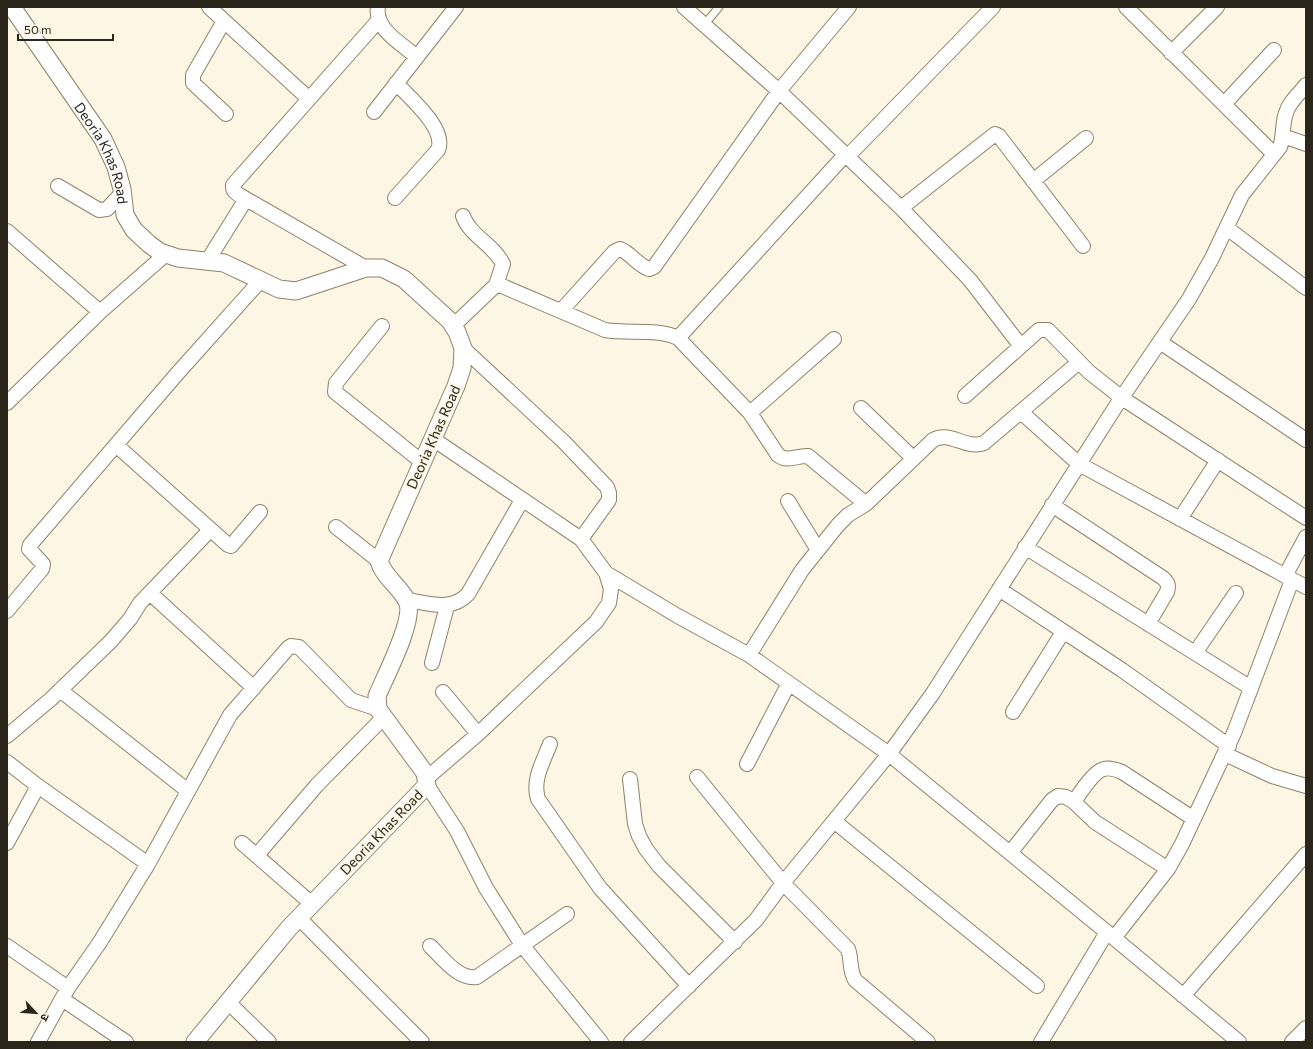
<svg xmlns="http://www.w3.org/2000/svg" width="1313" height="1049" viewBox="0 0 1313 1049" font-family="Commissioner,'Noto Sans Devanagari',sans-serif">
	<style>
		.lines { fill: none; stroke-linecap: round; stroke-linejoin: round }
		.service-casing { stroke: #8e8268; stroke-width: 9 }
		.minor-casing { stroke: #8e8268; stroke-width: 16 }
		.tertiary-casing { stroke: #8e8268; stroke-width: 19 }
		.service { stroke: #fff; stroke-width: 7 }
		.minor { stroke: #fff; stroke-width: 14 }
		.tertiary { stroke: #fff; stroke-width: 17 }
		.labels { text-anchor: middle; dominant-baseline: central; stroke-width: 4; stroke-linejoin: round; paint-order: stroke }
		.street-label { font-size: 14px; fill: #2a261b; stroke: #fef6e5 }
	</style>
	<rect width="100%" height="100%" fill="#fef6e5"/>
	<g class="lines">
		<defs>
			<path id="service" d="M 704,25 L 719,7"/>
			<path id="minor" d="M 209,7 L 309,99
				M 378,7 C 374,29 402,44 417,57
				M 684,7 L 779,91 L 901,208 L 970,280 L 1020,345
				M 1126,7 L 1274,154
				M 224,21 L 193,75 L 193,83 L 226,114
				M 1171,53 L 1217,7
				M 1224,104 L 1274,50
				M 374,112 L 456,7
				M 1283,136 L 1306,144
				M 847,157 L 993,7
				M 1033,181 L 1086,138
				M 58,186 L 99,210 L 107,209 L 123,192
				M 395,198 L 438,150 C 447,129 410,98 396,83
				M 901,208 L 995,134 L 999,136 L 1083,246
				M 1227,228 L 1306,288
				M 7,231 L 100,312
				M 208,260 L 246,199
				M 366,268 L 246,199 C 240,195 232,193 233,185 L 378,21
				M 496,285 L 502,286 L 605,330 C 628,334 657,328 678,338 L 750,413 L 778,455 C 788,463 797,455 808,456 L 866,504
				M 561,311 L 614,252 L 620,249 C 631,253 637,265 649,269 L 654,267 L 779,91 L 849,7
				M 382,326 L 336,383 L 335,392 L 422,462
				M 453,326 L 496,285 L 503,264 C 494,245 470,236 463,216
				M 678,338 L 845,155
				M 1160,342 L 1306,440
				M 463,348 L 564,442 L 607,487 L 609,493 L 609,500 L 581,539
				M 965,396 L 1039,330 L 1048,330 L 1089,372 L 1122,398 L 1306,518
				M 7,403 L 100,312 L 166,254
				M 861,408 L 913,458
				M 1021,412 L 1079,464 L 1306,587
				M 750,413 L 834,339
				M 116,445 L 228,545 L 231,546 L 260,512
				M 788,501 L 818,550
				M 1052,505 L 1163,578 C 1168,583 1169,585 1167,592 L 1148,624
				M 1180,519 L 1218,460
				M 336,527 L 379,561
				M 1025,547 L 1251,688
				M 606,573 L 676,615 L 749,655 L 889,754 L 1114,938 L 1239,1042
				M 1285,576 L 1306,537
				M 999,589 L 1122,670 L 1229,746
				M 150,593 L 254,688
				M 407,600 C 429,603 451,612 468,594 L 522,500
				M 7,611 L 42,569 L 43,564 L 29,549 L 30,545 L 176,375 L 261,280
				M 1195,653 L 1236,593
				M 749,655 L 802,570 L 838,525 L 848,515 L 866,504 L 933,440 C 949,430 966,450 984,443 L 1079,362
				M 432,663 L 447,606
				M 60,690 L 188,791
				M 443,692 L 478,734
				M 1013,712 L 1063,632
				M 7,736 L 51,699 L 111,641 L 130,619 L 140,603 L 210,530
				M 550,744 C 543,762 532,780 538,799 L 600,888 L 689,986
				M 1225,754 L 1272,776 L 1306,786
				M 7,762 L 38,786 L 148,864
				M 747,764 L 789,683
				M 697,777 L 783,883 L 848,949 C 852,960 849,970 855,980 L 928,1042
				M 427,778 L 478,734 L 596,622 L 609,603 L 611,589 L 606,573 L 581,539 L 433,439
				M 630,779 L 635,824 L 639,836 L 646,849 L 659,866 L 735,942
				M 427,785 L 457,831 L 486,888 L 522,945 L 601,1042
				M 1074,802 C 1080,793 1094,771 1104,769 C 1110,767 1117,770 1122,772 L 1194,819
				M 834,821 L 1037,986
				M 7,843 L 38,786
				M 242,843 L 312,904
				M 1010,853 L 1052,800 L 1058,796 L 1066,797 L 1074,802 L 1095,822 L 1168,869
				M 257,855 L 317,785 L 384,717
				M 299,918 L 422,1042
				M 1114,938 L 1168,869 L 1182,844 L 1234,733 L 1292,580
				M 7,946 L 68,988
				M 430,946 C 443,958 458,980 477,977 L 567,914
				M 1183,996 L 1306,854
				M 62,999 L 126,1042
				M 228,1002 L 269,1042
				M 38,1042 L 68,988 L 100,942 L 148,864 L 230,715 L 288,648 L 291,646 L 299,647 L 351,700 L 378,709
				M 631,1042 L 756,920 L 783,883 L 889,754 L 933,693 L 1118,403 L 1189,299 L 1212,258 L 1242,195 L 1280,147 C 1284,136 1282,124 1286,113 C 1289,102 1299,94 1306,85
				M 1041,1042 L 1107,932
				M 1292,1042 L 1306,1028"/>
			<g id="tertiary">
				<path id="s1" d="M 12,7 L 103,139 L 116,167 L 122,189 L 125,215 L 134,230 L 149,244 L 160,252 L 178,258 L 224,263 L 279,289 L 296,291 L 366,268 L 382,268 L 404,279 L 450,321 L 457,332 L 463,348 L 462,368 L 456,386 L 379,561 C 383,576 400,587 407,601 C 416,618 385,677 377,696 L 378,709 L 425,773 L 427,785 L 289,928 L 195,1042"/>
			</g>
		</defs>
		<use href="#service" class="service-casing"/>
		<use href="#minor" class="minor-casing"/>
		<use href="#tertiary" class="tertiary-casing"/>
		<use href="#service" class="service"/>
		<use href="#minor" class="minor"/>
		<use href="#tertiary" class="tertiary"/>
	</g>
	<g class="labels">
		<g class="street-label">
			<text stroke="none"><textPath href="#s1" startOffset="173">Deoria Khas Road</textPath></text>
			<text transform="translate(433 437) rotate(-66)">Deoria Khas Road</text>
			<text transform="translate(381 832) rotate(-46)">Deoria Khas Road</text>
		</g>
	</g>
	<rect width="1313" height="1049" fill="none" stroke="#2a261b" stroke-width="16"/>
	<g transform="translate(36 1013) rotate(116)" stroke="#fef6e5" stroke-width="3" paint-order="stroke">
	<path d="M0-3L7 15L0 10L-7 15Z" fill="#2a261b"/>
	<text y="-6" font-size="11" font-weight="bold" text-anchor="middle" fill="#2a261b">उ</text>
	</g>
	<path d="M18 34v6h95v-6" fill="none" stroke="#2a261b" stroke-width="2"/>
	<text x="24" y="34" font-size="12" fill="#2a261b" stroke="#fef6e5" stroke-width="3" paint-order="stroke">50 m</text>
</svg>
